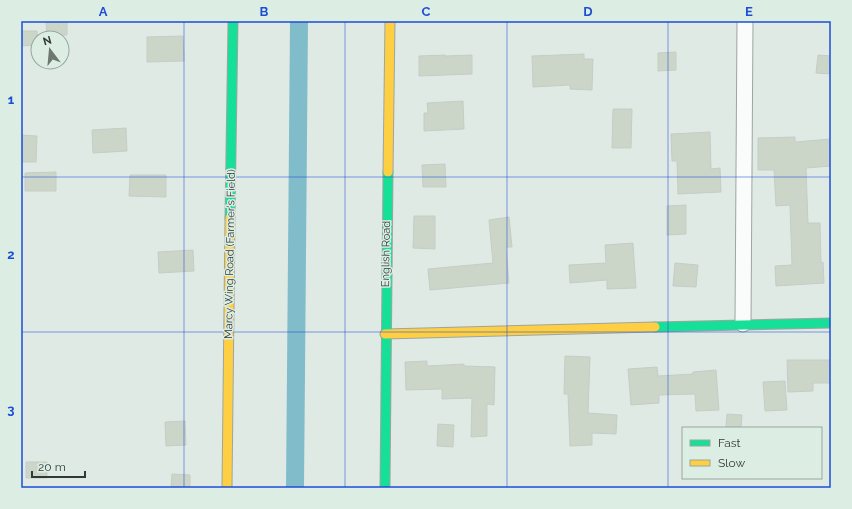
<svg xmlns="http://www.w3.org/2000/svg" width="852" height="509" viewBox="0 0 852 509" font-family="Raleway,sans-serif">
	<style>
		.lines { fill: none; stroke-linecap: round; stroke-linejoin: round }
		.canal { stroke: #81bcca; stroke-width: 18 }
		.building { fill: #cbd6c9; stroke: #c6ccc7 }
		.street-casing { stroke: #9da5a1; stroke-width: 17 }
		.fast-casing { stroke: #9da5a1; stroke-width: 11 }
		.slow-casing { stroke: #9da5a1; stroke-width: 11 }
		.street { stroke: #fafcfb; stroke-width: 15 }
		.fast { stroke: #16e098; stroke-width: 9 }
		.slow { stroke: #ffcf43; stroke-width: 9 }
		.grid { fill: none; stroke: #1d4ed8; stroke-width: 1; stroke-opacity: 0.55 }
		.labels { text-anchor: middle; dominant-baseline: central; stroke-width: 3; stroke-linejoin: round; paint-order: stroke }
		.street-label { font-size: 11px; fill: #323935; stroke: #dceee4 }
		.neatline { fill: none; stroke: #1d4ed8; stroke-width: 1.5 }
		.grid-label { font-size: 13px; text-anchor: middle; font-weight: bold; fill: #1d4ed8 }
	</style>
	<rect width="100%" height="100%" fill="#e0eae5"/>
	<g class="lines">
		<path class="canal" d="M 295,488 L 299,21"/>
	</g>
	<path class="building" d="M 67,21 L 67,35 L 47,36 L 46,22 Z
		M 21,31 L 37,31 L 38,45 L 21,46 Z
		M 183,36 L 184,61 L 147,62 L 147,37 Z
		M 676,52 L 676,70 L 658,71 L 658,53 Z
		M 584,54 L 584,59 L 593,59 L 592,90 L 570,89 L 570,85 L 533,87 L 532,56 Z
		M 445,55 L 445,56 L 472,55 L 472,74 L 419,76 L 419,56 Z
		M 818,55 L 831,56 L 831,74 L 816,73 Z
		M 463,101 L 464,129 L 424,131 L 424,113 L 428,113 L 427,103 Z
		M 613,109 L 632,109 L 631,148 L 612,148 Z
		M 126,128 L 127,151 L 93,153 L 92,130 Z
		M 710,132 L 711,169 L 720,168 L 721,192 L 678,194 L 677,161 L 672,161 L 671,134 Z
		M 21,135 L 37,136 L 36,162 L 21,162 Z
		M 795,137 L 795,142 L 831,139 L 831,166 L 806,168 L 808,223 L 820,223 L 821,263 L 823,262 L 824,283 L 776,286 L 775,266 L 792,265 L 790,205 L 776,206 L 774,170 L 758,170 L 758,138 Z
		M 445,164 L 446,187 L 423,187 L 422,165 Z
		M 56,172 L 56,191 L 25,191 L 25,173 Z
		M 130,175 L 166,175 L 166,197 L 129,196 Z
		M 686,205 L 686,234 L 667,235 L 667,206 Z
		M 414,216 L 435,216 L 435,249 L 413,248 Z
		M 509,217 L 512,247 L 506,247 L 509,283 L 430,290 L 428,269 L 493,263 L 489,220 Z
		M 633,243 L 636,288 L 607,289 L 607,280 L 570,283 L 569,265 L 606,263 L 605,245 Z
		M 193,250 L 194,271 L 159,273 L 158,252 Z
		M 675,263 L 698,265 L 696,287 L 673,286 Z
		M 565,356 L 590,357 L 588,413 L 617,415 L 616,434 L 592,433 L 592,445 L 570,446 L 568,394 L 564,394 Z
		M 787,360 L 831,360 L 831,383 L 813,383 L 813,391 L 788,392 Z
		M 427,361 L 427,366 L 464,364 L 464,366 L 495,367 L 494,405 L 487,404 L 487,436 L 471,437 L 472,398 L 442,399 L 442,389 L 406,390 L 405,362 Z
		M 657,367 L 658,376 L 693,374 L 693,372 L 716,370 L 719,410 L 696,411 L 695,394 L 659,395 L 659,403 L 631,405 L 628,369 Z
		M 785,381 L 787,410 L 765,411 L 763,382 Z
		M 727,414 L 742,415 L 741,428 L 726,428 Z
		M 185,421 L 186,445 L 166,446 L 165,422 Z
		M 438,424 L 454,425 L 453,447 L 437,446 Z
		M 26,462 L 47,462 L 47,478 L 26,478 Z
		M 172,474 L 190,475 L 190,488 L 171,488 Z"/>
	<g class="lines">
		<defs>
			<path id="street" d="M 743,324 L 745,21"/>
			<path id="fast" d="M 230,218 L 233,21
				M 655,327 L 831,323
				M 385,488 L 388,172"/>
			<path id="slow" d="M 388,172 L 390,21
				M 385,334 L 655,327
				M 227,488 L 230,218"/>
		</defs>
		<use href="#street" class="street-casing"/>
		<use href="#fast" class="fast-casing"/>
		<use href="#slow" class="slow-casing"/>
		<use href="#street" class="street"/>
		<use href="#fast" class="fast"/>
		<use href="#slow" class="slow"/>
	</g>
	<path class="grid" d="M 184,21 L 184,488M 345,21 L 345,488M 507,21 L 507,488M 668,21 L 668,488M 21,177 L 831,177M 21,332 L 831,332"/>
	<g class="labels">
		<g class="street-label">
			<text transform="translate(230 254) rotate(-89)">Marcy Wing Road (Farmer's Field)</text>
			<text transform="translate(386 254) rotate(-89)">English Road</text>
		</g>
	</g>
	<rect width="852" height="509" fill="none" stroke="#dceee4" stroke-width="44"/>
	<rect x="682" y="427" width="140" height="52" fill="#dceee4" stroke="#98a69e"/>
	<rect x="690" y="440" width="20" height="6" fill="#16e098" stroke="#98a69e"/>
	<text x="718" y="447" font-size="12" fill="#323935">Fast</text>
	<rect x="690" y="460" width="20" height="6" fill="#ffcf43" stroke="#98a69e"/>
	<text x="718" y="467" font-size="12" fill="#323935">Slow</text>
	<g transform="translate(50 50) rotate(344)"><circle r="19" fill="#dceee4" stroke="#98a69e"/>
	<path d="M0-3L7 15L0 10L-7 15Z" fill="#6f7773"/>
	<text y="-6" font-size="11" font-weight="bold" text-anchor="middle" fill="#323935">N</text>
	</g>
	<path d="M32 471v6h53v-6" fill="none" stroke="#323935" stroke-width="2"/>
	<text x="38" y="471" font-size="12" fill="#323935" stroke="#dceee4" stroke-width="3" paint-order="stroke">20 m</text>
	<rect x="22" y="22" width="808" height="465" class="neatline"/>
	<g class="grid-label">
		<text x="103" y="16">A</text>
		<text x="264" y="16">B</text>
		<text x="426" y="16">C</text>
		<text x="588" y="16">D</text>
		<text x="749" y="16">E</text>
		<text x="11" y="104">1</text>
		<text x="11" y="259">2</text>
		<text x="11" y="414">3</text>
	</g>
</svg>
